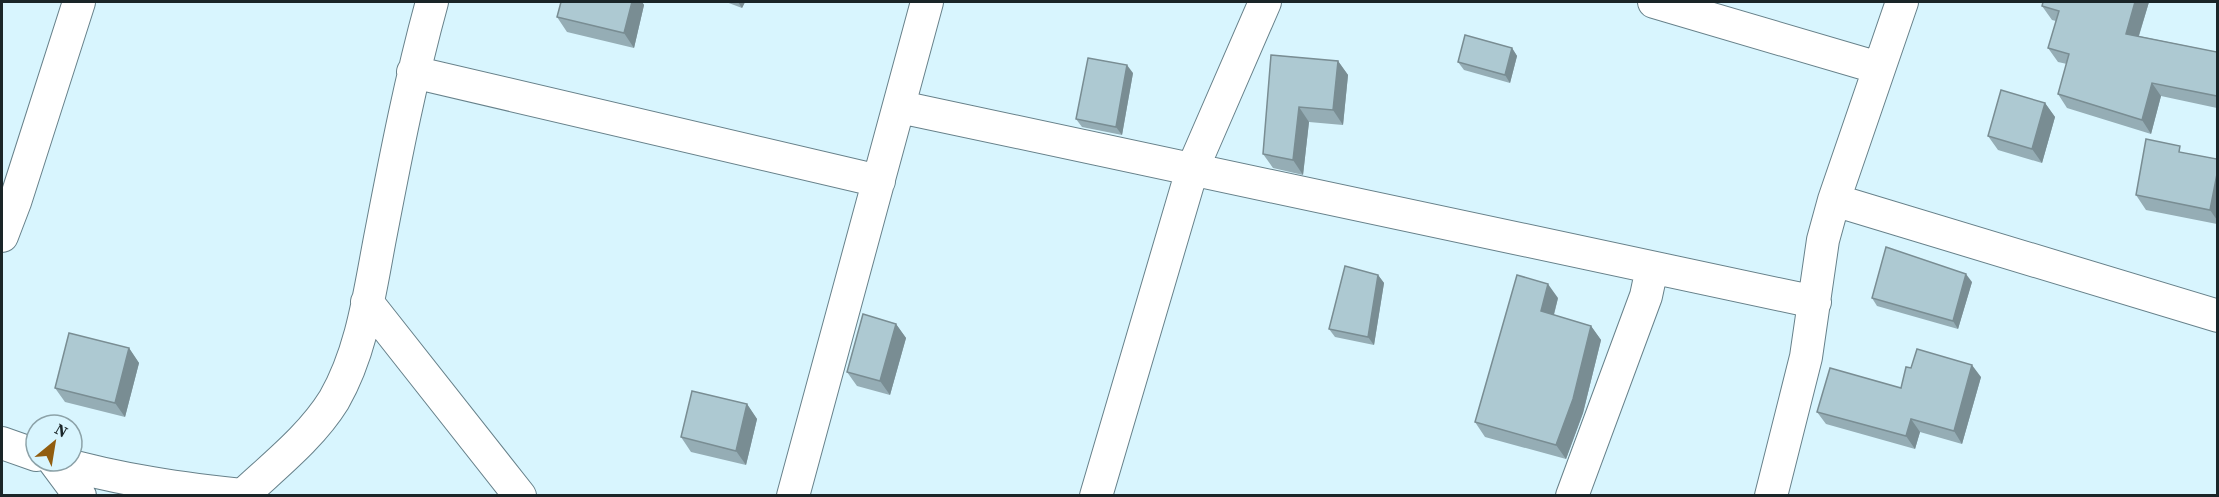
<svg xmlns="http://www.w3.org/2000/svg" width="2219" height="497" viewBox="0 0 2219 497" font-family="'Source Serif 4',serif">
	<style>
		.lines { fill: none; stroke-linecap: round; stroke-linejoin: round }
		.street-casing { stroke: #67818a; stroke-width: 34 }
		.street { stroke: #fff; stroke-width: 32 }
		.wall { fill: #95adb5 }
		.shaded-wall { fill: #798d93 }
		.building { fill: #adc9d2; stroke: #798d93; stroke-width: 1.5 }
	</style>
	<rect width="100%" height="100%" fill="#d8f5fe"/>
	<g class="lines">
		<defs>
			<path id="street" d="M 1654,2 L 1879,68
				M 413,72 L 879,181
				M 900,107 L 1815,302
				M 1834,200 L 2218,316
				M 2,236 L 15,202 L 79,2
				M 367,302 L 520,496
				M 2,443 L 36,455
				M 54,461 C 119,480 184,489 251,496
				M 54,461 L 80,496
				M 243,495 C 275,465 311,437 334,400 C 363,350 370,289 381,233 C 396,155 411,78 432,2
				M 793,496 L 927,2
				M 1096,496 L 1192,170 L 1265,2
				M 1572,496 L 1646,296 L 1652,268
				M 1771,496 L 1806,357 L 1823,240 L 1834,200 L 1902,2"/>
		</defs>
		<use href="#street" class="street-casing"/>
		<use href="#street" class="street"/>
	</g>
	<path class="wall" d="M 561,2 L 642,2 L 644,5 L 634,48 L 567,32 L 557,17 Z
		M 726,2 L 745,2 L 742,8 Z
		M 2149,2 L 2139,36 L 2217,52 L 2217,108 L 2161,96 L 2151,134 L 2067,108 L 2058,94 L 2067,64 L 2058,62 L 2048,48 L 2056,21 L 2052,20 L 2042,6 Z
		M 1512,48 L 1517,56 L 1510,83 L 1464,70 L 1458,62 Z
		M 1271,55 L 1338,61 L 1348,75 L 1343,125 L 1309,122 L 1303,175 L 1273,168 L 1263,154 Z
		M 1133,73 L 1122,135 L 1082,127 L 1076,119 Z
		M 2045,103 L 2055,117 L 2042,163 L 1998,150 L 1988,136 Z
		M 2185,153 L 2217,159 L 2217,224 L 2146,210 L 2136,195 Z
		M 1378,275 L 1384,283 L 1374,345 L 1335,337 L 1329,329 Z
		M 1972,282 L 1958,329 L 1877,306 L 1872,298 Z
		M 1558,298 L 1554,315 L 1591,326 L 1601,340 L 1583,413 L 1566,459 L 1485,437 L 1475,422 Z
		M 896,324 L 906,338 L 890,395 L 857,386 L 847,372 Z
		M 129,348 L 139,363 L 125,417 L 65,402 L 55,388 Z
		M 1911,368 L 1981,377 L 1962,444 L 1920,432 L 1915,449 L 1826,424 L 1817,412 L 1901,388 Z
		M 747,404 L 757,419 L 746,465 L 691,452 L 681,437 Z"/>
	<path class="shaded-wall" d="M 632,2 L 642,2 L 644,5 L 634,48 L 624,33 Z
		M 738,2 L 745,2 L 742,8 Z
		M 2135,2 L 2149,2 L 2135,48 L 2126,34 Z
		M 1512,48 L 1517,56 L 1510,83 L 1505,75 Z
		M 1338,61 L 1348,75 L 1343,125 L 1333,110 Z
		M 1127,65 L 1133,73 L 1122,135 L 1116,127 Z
		M 2152,83 L 2161,96 L 2151,134 L 2142,120 Z
		M 2045,103 L 2055,117 L 2042,163 L 2032,149 Z
		M 1299,107 L 1309,122 L 1303,175 L 1293,160 Z
		M 2217,174 L 2217,220 L 2210,210 Z
		M 1966,274 L 1972,282 L 1958,329 L 1953,321 Z
		M 1378,275 L 1384,283 L 1374,345 L 1368,337 Z
		M 1548,284 L 1558,298 L 1551,325 L 1541,311 Z
		M 896,324 L 906,338 L 890,395 L 880,381 Z
		M 1591,326 L 1601,340 L 1583,413 L 1566,459 L 1556,445 Z
		M 129,348 L 139,363 L 125,417 L 115,403 Z
		M 1972,365 L 1981,377 L 1962,444 L 1954,431 Z
		M 747,404 L 757,419 L 746,465 L 736,451 Z
		M 1911,419 L 1920,432 L 1915,449 L 1906,436 Z"/>
	<path class="building" d="M 561,2 L 632,2 L 624,33 L 557,17 Z
		M 2043,2 L 2135,2 L 2126,34 L 2217,52 L 2217,96 L 2152,83 L 2142,120 L 2058,94 L 2069,54 L 2048,48 L 2059,11 L 2042,6 Z
		M 1465,35 L 1512,48 L 1505,75 L 1458,62 Z
		M 1271,55 L 1338,61 L 1333,110 L 1299,107 L 1293,160 L 1263,154 Z
		M 1088,58 L 1127,65 L 1116,127 L 1076,119 Z
		M 2001,90 L 2045,103 L 2032,149 L 1988,136 Z
		M 2146,139 L 2180,146 L 2179,152 L 2217,159 L 2217,174 L 2210,210 L 2136,195 Z
		M 1886,247 L 1966,274 L 1953,321 L 1872,298 Z
		M 1345,266 L 1378,275 L 1368,337 L 1329,329 Z
		M 1517,275 L 1548,284 L 1541,311 L 1591,326 L 1573,399 L 1556,445 L 1475,422 Z
		M 863,314 L 896,324 L 880,381 L 847,372 Z
		M 69,333 L 129,348 L 115,403 L 55,388 Z
		M 1917,349 L 1972,365 L 1954,431 L 1911,419 L 1906,436 L 1817,412 L 1830,368 L 1901,388 L 1906,367 L 1911,368 Z
		M 692,391 L 747,404 L 736,451 L 681,437 Z"/>
	<rect width="2219" height="497" fill="none" stroke="#1a2528" stroke-width="6"/>
	<g transform="translate(54 443) rotate(30)"><circle r="28" fill="#d8f5fe" stroke="#8ca2a8" stroke-width="1.5"/>
	<path d="M0-4.5L10 22L0 15L-10 22Z" fill="#915d0f"/>
	<text y="-9" font-size="16" font-weight="bold" text-anchor="middle" fill="#1a2528">N</text>
	</g>
</svg>
